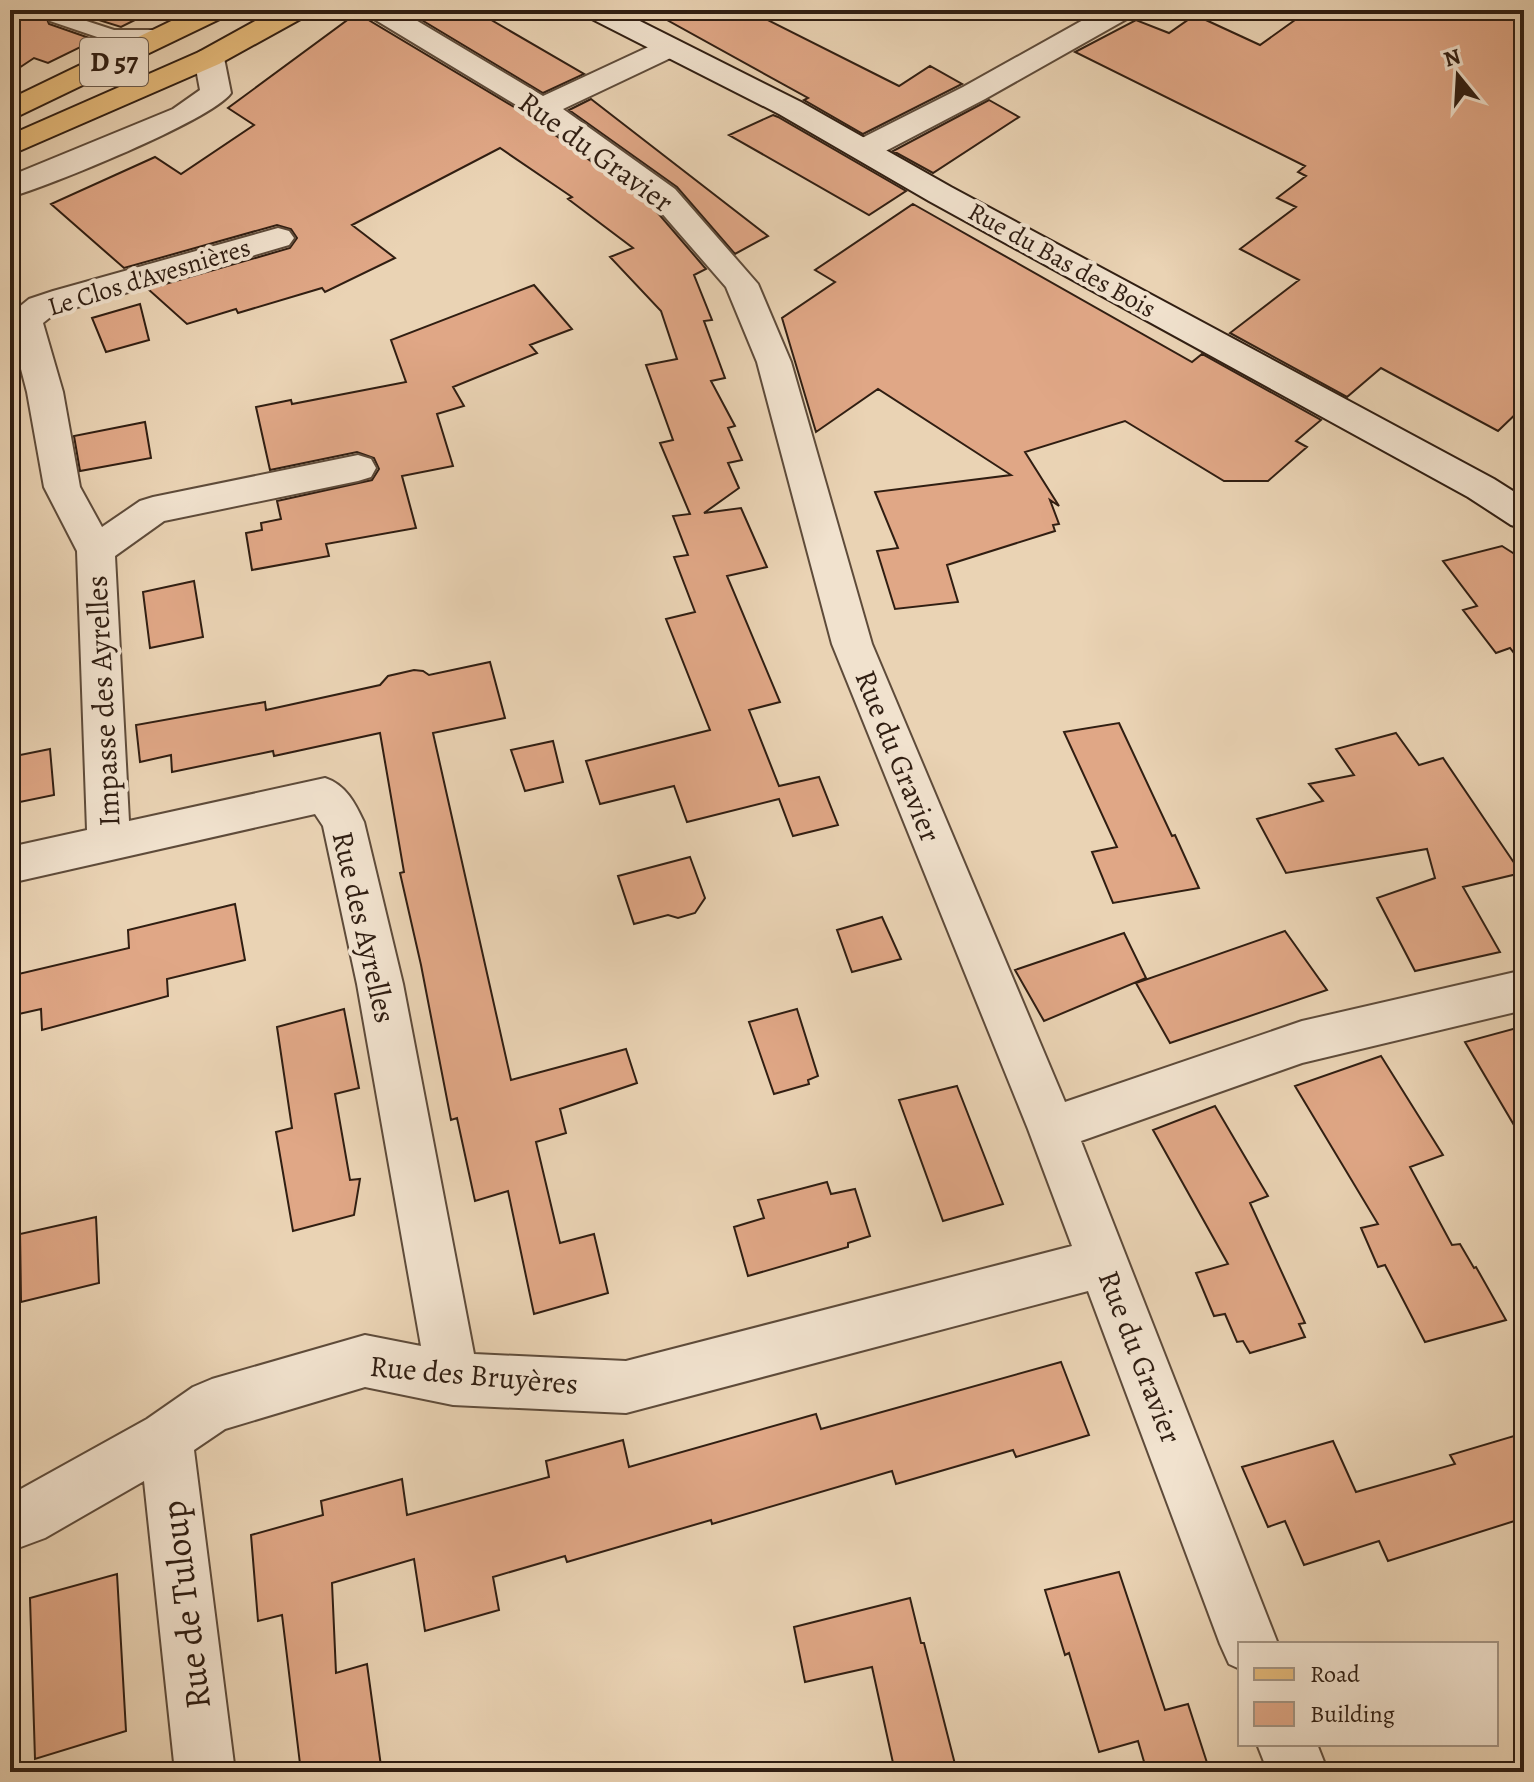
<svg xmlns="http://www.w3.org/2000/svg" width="1534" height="1782" viewBox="0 0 1534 1782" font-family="Alegreya,serif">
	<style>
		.building { fill: #e0a786; stroke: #301e12; stroke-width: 2 }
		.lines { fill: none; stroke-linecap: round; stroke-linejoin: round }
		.lane-casing { stroke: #5e4b3a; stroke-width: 4 }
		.street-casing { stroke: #5e4b3a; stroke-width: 4 }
		.secondary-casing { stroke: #301e12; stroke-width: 4 }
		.primary-casing { stroke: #301e12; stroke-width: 4 }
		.lane { fill: #f1e2ce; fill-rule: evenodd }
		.street { fill: #f1e2ce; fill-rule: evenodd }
		.secondary { fill: #f1e2ce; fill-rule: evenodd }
		.primary { fill: #e5ba7a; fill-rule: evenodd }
		.labels { text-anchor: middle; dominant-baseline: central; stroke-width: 8; stroke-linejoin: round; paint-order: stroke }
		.far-street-label { font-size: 26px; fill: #301e12; stroke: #f1e2ce }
		.shield { fill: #f1e2ce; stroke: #6a594a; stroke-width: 2 }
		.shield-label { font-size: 28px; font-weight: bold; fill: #301e12 }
		.street-label { font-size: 30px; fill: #301e12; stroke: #f1e2ce }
		.near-street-label { font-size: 36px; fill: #301e12; stroke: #f1e2ce }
	</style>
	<rect width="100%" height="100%" fill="#ead3b4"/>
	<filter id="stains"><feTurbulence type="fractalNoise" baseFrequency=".0025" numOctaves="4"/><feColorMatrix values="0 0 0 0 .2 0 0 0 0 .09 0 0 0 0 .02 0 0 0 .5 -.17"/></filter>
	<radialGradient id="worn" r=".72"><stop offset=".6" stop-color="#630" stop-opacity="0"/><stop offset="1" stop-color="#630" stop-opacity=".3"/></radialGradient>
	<path class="building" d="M 10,10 L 43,10 L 49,24 L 95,40 L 48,63 L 34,58 L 10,74 Z
		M 67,10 L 155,10 L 121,27 Z
		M 361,10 L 367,19 L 529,116 L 651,205 L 706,269 L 694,275 L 712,320 L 704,321 L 725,378 L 711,381 L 735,426 L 728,428 L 742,460 L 728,463 L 739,488 L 704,513 L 741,508 L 767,567 L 727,576 L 780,702 L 749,710 L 779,786 L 819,777 L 838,825 L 793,836 L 779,799 L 687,822 L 674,786 L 600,804 L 586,761 L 710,730 L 666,619 L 695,612 L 674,557 L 688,555 L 673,516 L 690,514 L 660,443 L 673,440 L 646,365 L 677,359 L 661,311 L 610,257 L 633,248 L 568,199 L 572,197 L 500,148 L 352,225 L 395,258 L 325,292 L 322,288 L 238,313 L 236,309 L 187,324 L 148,289 L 290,248 L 297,238 L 291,229 L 277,225 L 124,268 L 51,204 L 155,157 L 181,174 L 254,125 L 228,108 Z
		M 405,10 L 474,10 L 584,74 L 543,93 Z
		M 649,10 L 748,10 L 899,86 L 930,66 L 962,84 L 863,134 L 804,100 L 808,98 Z
		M 1309,10 L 1524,10 L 1524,406 L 1498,431 L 1381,368 L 1347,397 L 1230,333 L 1299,280 L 1240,249 L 1296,207 L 1277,198 L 1306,176 L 1298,172 L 1305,166 L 1075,52 L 1136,20 L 1169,33 L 1195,15 L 1260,45 Z
		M 591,99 L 768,236 L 735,254 L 677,187 L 569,110 Z
		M 989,100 L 1019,117 L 933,173 L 893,151 Z
		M 773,115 L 778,117 L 906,191 L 869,215 L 729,135 Z
		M 913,204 L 1192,362 L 1202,354 L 1321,420 L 1296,441 L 1307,447 L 1268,481 L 1224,481 L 1125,421 L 1025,452 L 1059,506 L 1050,500 L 1059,524 L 1053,525 L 1055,531 L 947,565 L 958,602 L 895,609 L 877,551 L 898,548 L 875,492 L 1011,475 L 878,389 L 816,432 L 782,318 L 835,282 L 815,270 Z
		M 534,285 L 572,329 L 530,345 L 537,353 L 453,387 L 464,406 L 437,414 L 453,466 L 402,476 L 416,528 L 326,544 L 329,556 L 252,570 L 246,533 L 262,530 L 261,523 L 281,519 L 277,501 L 372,480 L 379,469 L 374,458 L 357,452 L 270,470 L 256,407 L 291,400 L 292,404 L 406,382 L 391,340 Z
		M 140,304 L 149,340 L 106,352 L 92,318 Z
		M 145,422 L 151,458 L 80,471 L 74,436 Z
		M 1502,546 L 1524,560 L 1524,666 L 1510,648 L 1496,653 L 1463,610 L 1477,606 L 1443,561 Z
		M 194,581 L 203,637 L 150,648 L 143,592 Z
		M 490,662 L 505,718 L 433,733 L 511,1080 L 626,1049 L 637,1083 L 560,1109 L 566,1133 L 536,1142 L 560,1243 L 594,1234 L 608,1293 L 534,1314 L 508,1191 L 475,1201 L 457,1118 L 451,1120 L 421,965 L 400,873 L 404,872 L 380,733 L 274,756 L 273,751 L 172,772 L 171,755 L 140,762 L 136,725 L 265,702 L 266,710 L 380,685 L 388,676 L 414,670 L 423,671 L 429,675 Z
		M 1119,723 L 1172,836 L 1175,835 L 1199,888 L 1113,903 L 1092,852 L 1117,847 L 1064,732 Z
		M 1396,733 L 1419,765 L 1443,758 L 1521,873 L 1463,887 L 1500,952 L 1415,971 L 1377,898 L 1435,878 L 1427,849 L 1286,873 L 1257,819 L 1323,801 L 1309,784 L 1354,775 L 1336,749 Z
		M 553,741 L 563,782 L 525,791 L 511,750 Z
		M 50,749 L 54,795 L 10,804 L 10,757 Z
		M 690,857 L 705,898 L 695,913 L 678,918 L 668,915 L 634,924 L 618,876 Z
		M 235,904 L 245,960 L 167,979 L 168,996 L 42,1030 L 41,1009 L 10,1016 L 10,976 L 129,948 L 128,930 Z
		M 882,917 L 901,959 L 852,972 L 837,930 Z
		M 1285,931 L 1327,990 L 1170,1043 L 1136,983 Z
		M 1124,933 L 1146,978 L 1044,1021 L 1015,970 Z
		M 344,1009 L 359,1088 L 335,1094 L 350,1180 L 360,1179 L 354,1215 L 293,1231 L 276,1132 L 292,1128 L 277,1027 Z
		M 797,1009 L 818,1076 L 808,1080 L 809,1084 L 774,1094 L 749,1022 Z
		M 1524,1026 L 1524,1142 L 1465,1042 Z
		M 1381,1056 L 1443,1155 L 1410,1167 L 1452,1245 L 1460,1244 L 1474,1268 L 1476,1267 L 1506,1320 L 1425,1342 L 1385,1265 L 1378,1267 L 1361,1228 L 1378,1224 L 1295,1086 Z
		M 957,1086 L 1003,1204 L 943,1221 L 899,1100 Z
		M 1215,1106 L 1268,1196 L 1250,1203 L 1305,1323 L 1299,1324 L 1305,1337 L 1250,1353 L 1243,1341 L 1237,1342 L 1225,1314 L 1214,1316 L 1196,1273 L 1228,1264 L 1153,1130 Z
		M 827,1182 L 831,1194 L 855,1189 L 870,1236 L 848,1243 L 848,1247 L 748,1276 L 734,1227 L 764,1218 L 758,1200 Z
		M 96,1217 L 99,1283 L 21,1302 L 20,1234 Z
		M 1061,1362 L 1089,1435 L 1016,1457 L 1013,1450 L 896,1484 L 892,1471 L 712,1524 L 711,1520 L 567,1562 L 565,1556 L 493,1577 L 499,1610 L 425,1631 L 414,1559 L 332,1583 L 336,1673 L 367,1664 L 381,1766 L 364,1772 L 301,1772 L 282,1615 L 258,1621 L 251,1535 L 323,1515 L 321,1501 L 402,1479 L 407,1515 L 549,1477 L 546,1461 L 623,1440 L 629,1467 L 816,1414 L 821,1429 Z
		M 1524,1433 L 1524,1518 L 1388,1561 L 1379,1541 L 1304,1565 L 1285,1521 L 1268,1527 L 1242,1467 L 1333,1441 L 1356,1492 L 1455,1464 L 1450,1455 Z
		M 1119,1572 L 1165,1710 L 1188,1704 L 1210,1772 L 1147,1772 L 1138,1741 L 1099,1752 L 1069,1653 L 1065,1655 L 1045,1590 Z
		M 117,1574 L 126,1731 L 35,1759 L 30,1598 Z
		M 910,1598 L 921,1643 L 924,1643 L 957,1772 L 895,1772 L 872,1667 L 805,1682 L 794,1627 Z"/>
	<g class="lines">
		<defs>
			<path id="lane" d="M 46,10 L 64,10 L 65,14 L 114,30 L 168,30 L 177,36 L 168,42 L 112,42 L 50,21 Z"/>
			<path id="street" d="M 365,10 L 399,10 L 543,96 L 659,42 L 669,39 L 679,42 L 684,48 L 679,54 L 563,109 L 675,189 L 758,284 L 791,362 L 872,644 L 1065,1102 L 1302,1021 L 1524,970 L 1524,1010 L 1302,1063 L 1081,1141 L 1278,1644 L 1240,1644 L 1240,1669 L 1229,1664 L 1220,1644 L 1088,1291 L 626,1413 L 453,1405 L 365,1387 L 225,1429 L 194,1450 L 235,1772 L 175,1772 L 144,1481 L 45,1538 L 10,1551 L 10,1495 L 147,1419 L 193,1387 L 212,1379 L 365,1335 L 421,1346 L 357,984 L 323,826 L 315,814 L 10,883 L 10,847 L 87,830 L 77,551 L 44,487 L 27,392 L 10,327 L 13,312 L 29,299 L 53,291 L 278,228 L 289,231 L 294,238 L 289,245 L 77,307 L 53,315 L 43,323 L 63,392 L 80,487 L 102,527 L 140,501 L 153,497 L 358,455 L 371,459 L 376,468 L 371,477 L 358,481 L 164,521 L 115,556 L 129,821 L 325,778 C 346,785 355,803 364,822 L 403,984 L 474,1354 L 626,1361 L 1072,1246 L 1028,1129 L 832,644 L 757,362 L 726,287 L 653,203 L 531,114 L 369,16 Z
				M 1101,10 L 1136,10 L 1132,16 L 985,99 L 876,156 L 865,158 L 854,156 L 850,149 L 854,142 L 963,87 Z
				M 209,49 L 219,52 L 224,58 L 231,93 C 212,120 47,187 10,197 L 10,176 L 173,109 L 200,90 L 194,58 L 199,52 Z
				M 1257,1744 L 1317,1744 L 1328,1772 L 1268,1772 Z"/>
			<path id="secondary" d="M 582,10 L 618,10 L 801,102 L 951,187 L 1494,479 L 1524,498 L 1524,529 L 1511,525 L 1468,497 L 929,201 L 779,114 L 586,16 Z"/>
			<path id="primary" d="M 194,10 L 230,10 L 226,16 L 10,120 L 10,99 Z
				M 275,10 L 310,10 L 306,16 L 219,64 L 10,155 L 10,135 L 199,52 Z"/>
		</defs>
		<use href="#lane" class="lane-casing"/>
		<use href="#street" class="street-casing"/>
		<use href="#secondary" class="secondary-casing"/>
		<use href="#primary" class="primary-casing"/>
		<use href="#lane" class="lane"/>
		<use href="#street" class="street"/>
		<use href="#secondary" class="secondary"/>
		<use href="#primary" class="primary"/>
	</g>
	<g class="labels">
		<g class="far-street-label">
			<text transform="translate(1062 260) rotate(29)">Rue du Bas des Bois</text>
			<text transform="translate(149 277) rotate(-17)">Le Clos d'Avesnières</text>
		</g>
		<rect class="shield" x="80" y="38" width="68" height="48" rx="6"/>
		<g class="shield-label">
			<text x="114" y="62">D 57</text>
		</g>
		<g class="street-label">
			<text transform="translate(596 152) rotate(36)">Rue du Gravier</text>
			<text transform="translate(103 701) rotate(-93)">Impasse des Ayrelles</text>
			<text transform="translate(898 756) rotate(68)">Rue du Gravier</text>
			<text transform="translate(364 927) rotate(77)">Rue des Ayrelles</text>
			<text transform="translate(1140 1357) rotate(69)">Rue du Gravier</text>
			<text transform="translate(474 1375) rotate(5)">Rue des Bruyères</text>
		</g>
		<g class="near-street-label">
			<text transform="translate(185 1605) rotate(-97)">Rue de Tuloup</text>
		</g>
	</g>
	<rect width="1534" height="1782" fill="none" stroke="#ead3b4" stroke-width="40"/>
	<rect x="12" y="12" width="1510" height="1758" fill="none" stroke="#301e12" stroke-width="4"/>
	<rect x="20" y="20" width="1494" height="1742" fill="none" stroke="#301e12" stroke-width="2"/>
	<rect x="1238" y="1642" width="260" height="104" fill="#f1e2ce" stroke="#a49483" stroke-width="2"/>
	<rect x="1254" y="1668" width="40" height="12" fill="#e5ba7a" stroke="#a49483" stroke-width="2"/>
	<text x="1310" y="1682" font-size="24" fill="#301e12">Road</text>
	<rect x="1254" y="1702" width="40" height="24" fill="#e0a786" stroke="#a49483" stroke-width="2"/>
	<text x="1310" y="1722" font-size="24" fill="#301e12">Building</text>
	<g transform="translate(1458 76) rotate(342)" stroke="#f1e2ce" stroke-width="6" paint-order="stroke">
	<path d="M0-6L14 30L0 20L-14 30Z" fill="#301e12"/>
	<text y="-12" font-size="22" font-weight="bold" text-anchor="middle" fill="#301e12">N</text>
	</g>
	<rect width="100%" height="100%" filter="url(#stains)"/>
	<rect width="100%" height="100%" fill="url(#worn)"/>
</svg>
